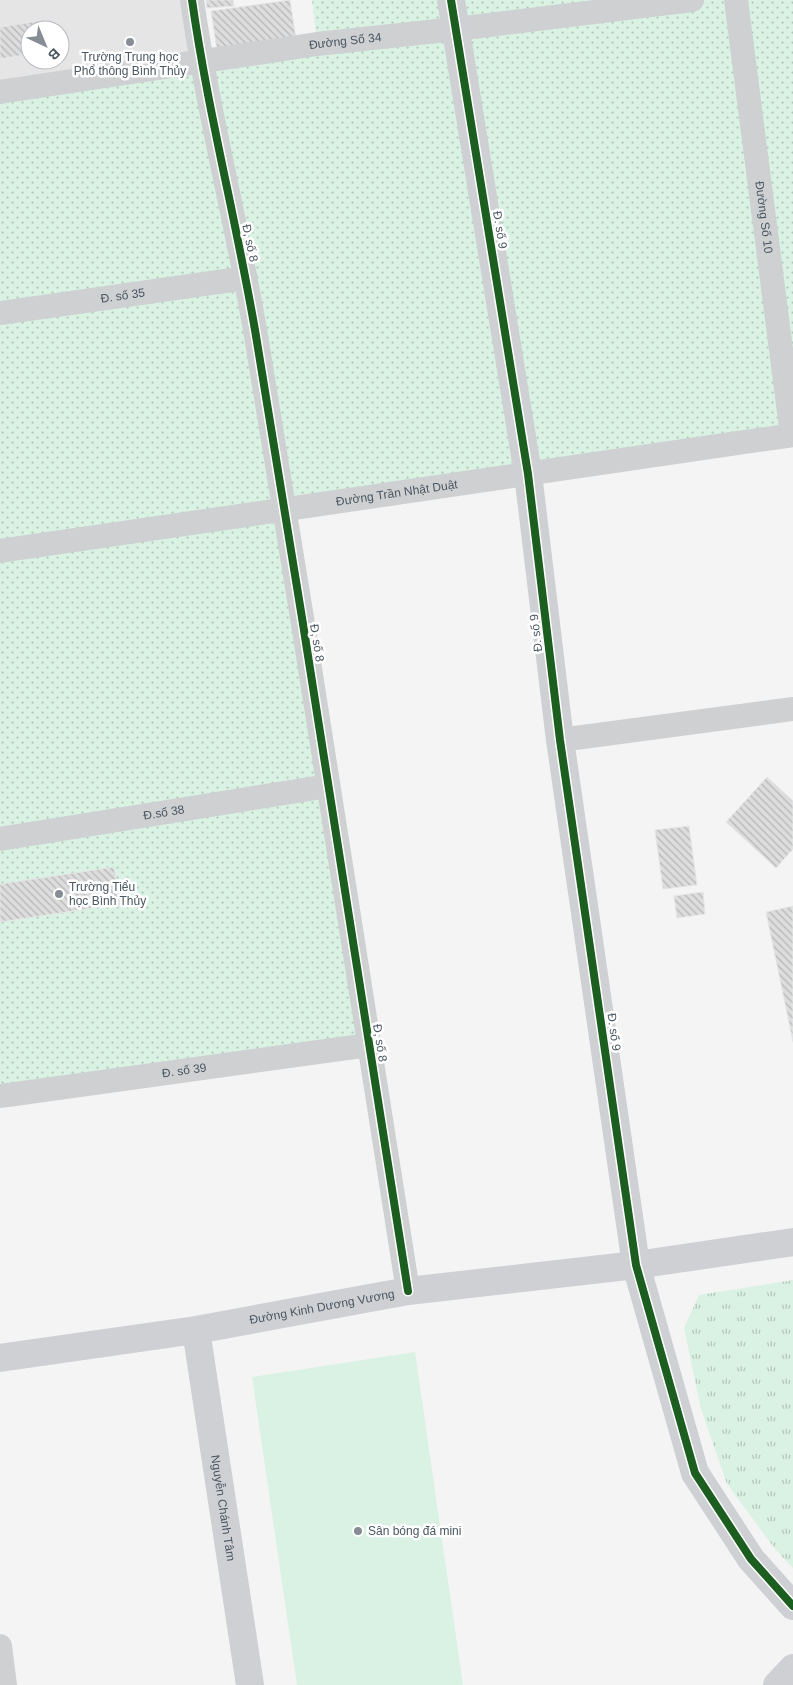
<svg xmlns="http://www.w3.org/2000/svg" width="793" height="1685" viewBox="0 0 793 1685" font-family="Helvetica,sans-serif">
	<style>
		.education { fill: #e6e5e6; fill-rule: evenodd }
		.grass { fill: url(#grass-dots) }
		.park { fill: url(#park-tufts) }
		.garden { fill: #d9f2e3 }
		.building { fill: url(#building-back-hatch); stroke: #e5e6e7 }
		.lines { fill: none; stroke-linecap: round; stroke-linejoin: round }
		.street { stroke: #ced0d2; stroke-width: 24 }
		.secondary { stroke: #ced0d4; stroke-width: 28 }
		.cycleway-casing { stroke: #fff; stroke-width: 11 }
		.cycleway { stroke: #1b5e20; stroke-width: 8 }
		.poi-dot { fill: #868d94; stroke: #fff; stroke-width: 2 }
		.labels { text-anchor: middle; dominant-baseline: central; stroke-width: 5; stroke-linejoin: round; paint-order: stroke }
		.street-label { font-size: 12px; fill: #4a5661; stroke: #fff }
		.poi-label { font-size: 12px; fill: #4a5661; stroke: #fff; text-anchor: start }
	</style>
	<defs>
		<pattern id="grass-dots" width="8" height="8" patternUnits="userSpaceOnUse" patternTransform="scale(1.25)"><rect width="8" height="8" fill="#d9f2e3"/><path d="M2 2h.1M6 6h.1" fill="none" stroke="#b2c7bb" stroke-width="1.8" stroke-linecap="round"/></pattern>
		<pattern id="park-tufts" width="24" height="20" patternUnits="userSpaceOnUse" patternTransform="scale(1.25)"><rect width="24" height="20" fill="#d9f2e3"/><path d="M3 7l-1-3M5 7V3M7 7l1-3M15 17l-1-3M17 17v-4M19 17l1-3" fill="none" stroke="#b2c7bb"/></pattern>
		<pattern id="building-back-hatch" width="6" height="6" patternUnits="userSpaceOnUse" patternTransform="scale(1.25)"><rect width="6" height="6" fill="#ddddde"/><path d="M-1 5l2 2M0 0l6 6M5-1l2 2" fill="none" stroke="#b5b6b7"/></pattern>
	</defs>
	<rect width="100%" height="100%" fill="#f4f4f4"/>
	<path class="education" d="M 0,0 L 193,0 L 201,53 L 0,83 ZM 30,30 L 60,30 L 60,60 L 30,60 Z"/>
	<path class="grass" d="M 312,0 L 793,0 L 793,435 L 285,510 L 358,1038 L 0,1087 L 0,92 L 317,44 Z"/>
	<path class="park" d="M 793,1280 L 793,1568 L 775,1549 L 727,1484 L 701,1409 L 684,1328 L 699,1295 Z"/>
	<path class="garden" d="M 415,1352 L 463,1685 L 297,1685 L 252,1377 Z"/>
	<path class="building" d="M 206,0 L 233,0 L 234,6 L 207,8 Z
		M 290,0 L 296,39 L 217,50 L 211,11 Z
		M 44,20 L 46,30 L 30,30 L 30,54 L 0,59 L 0,27 Z
		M 767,777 L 793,801 L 793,849 L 776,868 L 726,822 Z
		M 689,826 L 697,885 L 663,889 L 655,830 Z
		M 114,867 L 120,904 L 0,922 L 0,884 Z
		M 703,892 L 705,914 L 677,918 L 674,896 Z
		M 793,906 L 793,1042 L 766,912 Z"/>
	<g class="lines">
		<g class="street">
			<path d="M 192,0 C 208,113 237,223 256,336 C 309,654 358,973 408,1291"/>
			<path id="s1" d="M 736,0 L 792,435"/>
			<path id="s2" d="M 0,92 L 317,44 L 456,29 L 692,0"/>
			<path id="s3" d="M 0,313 L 246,278"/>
			<path id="s4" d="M 0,551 L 793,435"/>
			<path d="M 560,740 L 793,709"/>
			<path id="s5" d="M 0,839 L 328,786"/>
			<path id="s6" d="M 0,1096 L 369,1045"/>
			<path d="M 0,1646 L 5,1685"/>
		</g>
		<g class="secondary">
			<path d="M 451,0 L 528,474 L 560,740 L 636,1265 L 695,1473 L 751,1559 L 793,1606"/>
			<path id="s7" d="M 196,1330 L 250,1685"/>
			<path id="s8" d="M 0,1358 L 196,1330 L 408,1291 L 636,1265 L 793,1242"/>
			<path d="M 777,1685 L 793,1668"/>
		</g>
		<defs>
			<path id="cycleway" d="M 192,0 C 208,113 237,223 256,336 C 309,654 358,973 408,1291
				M 451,0 L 528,474 L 560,740 L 636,1265 L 695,1473 L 751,1559 L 793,1606"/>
		</defs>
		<use href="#cycleway" class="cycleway-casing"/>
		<use href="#cycleway" class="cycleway"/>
	</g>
	<g class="poi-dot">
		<circle cx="130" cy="42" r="5"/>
		<circle cx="59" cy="894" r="5"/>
		<circle cx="358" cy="1531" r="5"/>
	</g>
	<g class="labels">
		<g class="street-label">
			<text stroke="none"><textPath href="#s2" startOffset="349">Đường Số 34</textPath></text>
			<text stroke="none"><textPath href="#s1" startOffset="219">Đường Số 10</textPath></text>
			<text transform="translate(500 230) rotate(81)">Đ. số 9</text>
			<text transform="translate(250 243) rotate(78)">Đ, số 8</text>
			<text stroke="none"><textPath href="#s3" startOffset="124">Đ. số 35</textPath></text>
			<text stroke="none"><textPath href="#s4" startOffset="401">Đường Trần Nhật Duật</textPath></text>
			<text transform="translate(536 633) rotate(-97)">Đ. số 9</text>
			<text transform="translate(317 643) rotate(81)">Đ, số 8</text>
			<text stroke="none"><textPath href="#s5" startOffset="166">Đ.số 38</textPath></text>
			<text transform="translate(614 1032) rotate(82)">Đ. số 9</text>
			<text transform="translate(380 1043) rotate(81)">Đ, số 8</text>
			<text stroke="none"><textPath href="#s6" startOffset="186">Đ. số 39</textPath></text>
			<text stroke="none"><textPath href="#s8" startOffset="326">Đường Kinh Dương Vương</textPath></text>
			<text stroke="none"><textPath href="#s7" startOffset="180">Nguyễn Chánh Tâm</textPath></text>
		</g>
		<g class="poi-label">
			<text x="130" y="57" text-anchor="middle">Trường Trung học<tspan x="130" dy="14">Phổ thông Bình Thủy</tspan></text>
			<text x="69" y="887">Trường Tiểu<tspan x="69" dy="14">học Bình Thủy</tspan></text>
			<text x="368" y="1531">Sân bóng đá mini</text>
		</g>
	</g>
	<g transform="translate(45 45) rotate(136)"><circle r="24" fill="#ffffff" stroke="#b7bbc0"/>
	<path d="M0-4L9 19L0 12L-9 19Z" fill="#868d94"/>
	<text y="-8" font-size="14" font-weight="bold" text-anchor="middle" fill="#4a5661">B</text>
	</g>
</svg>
